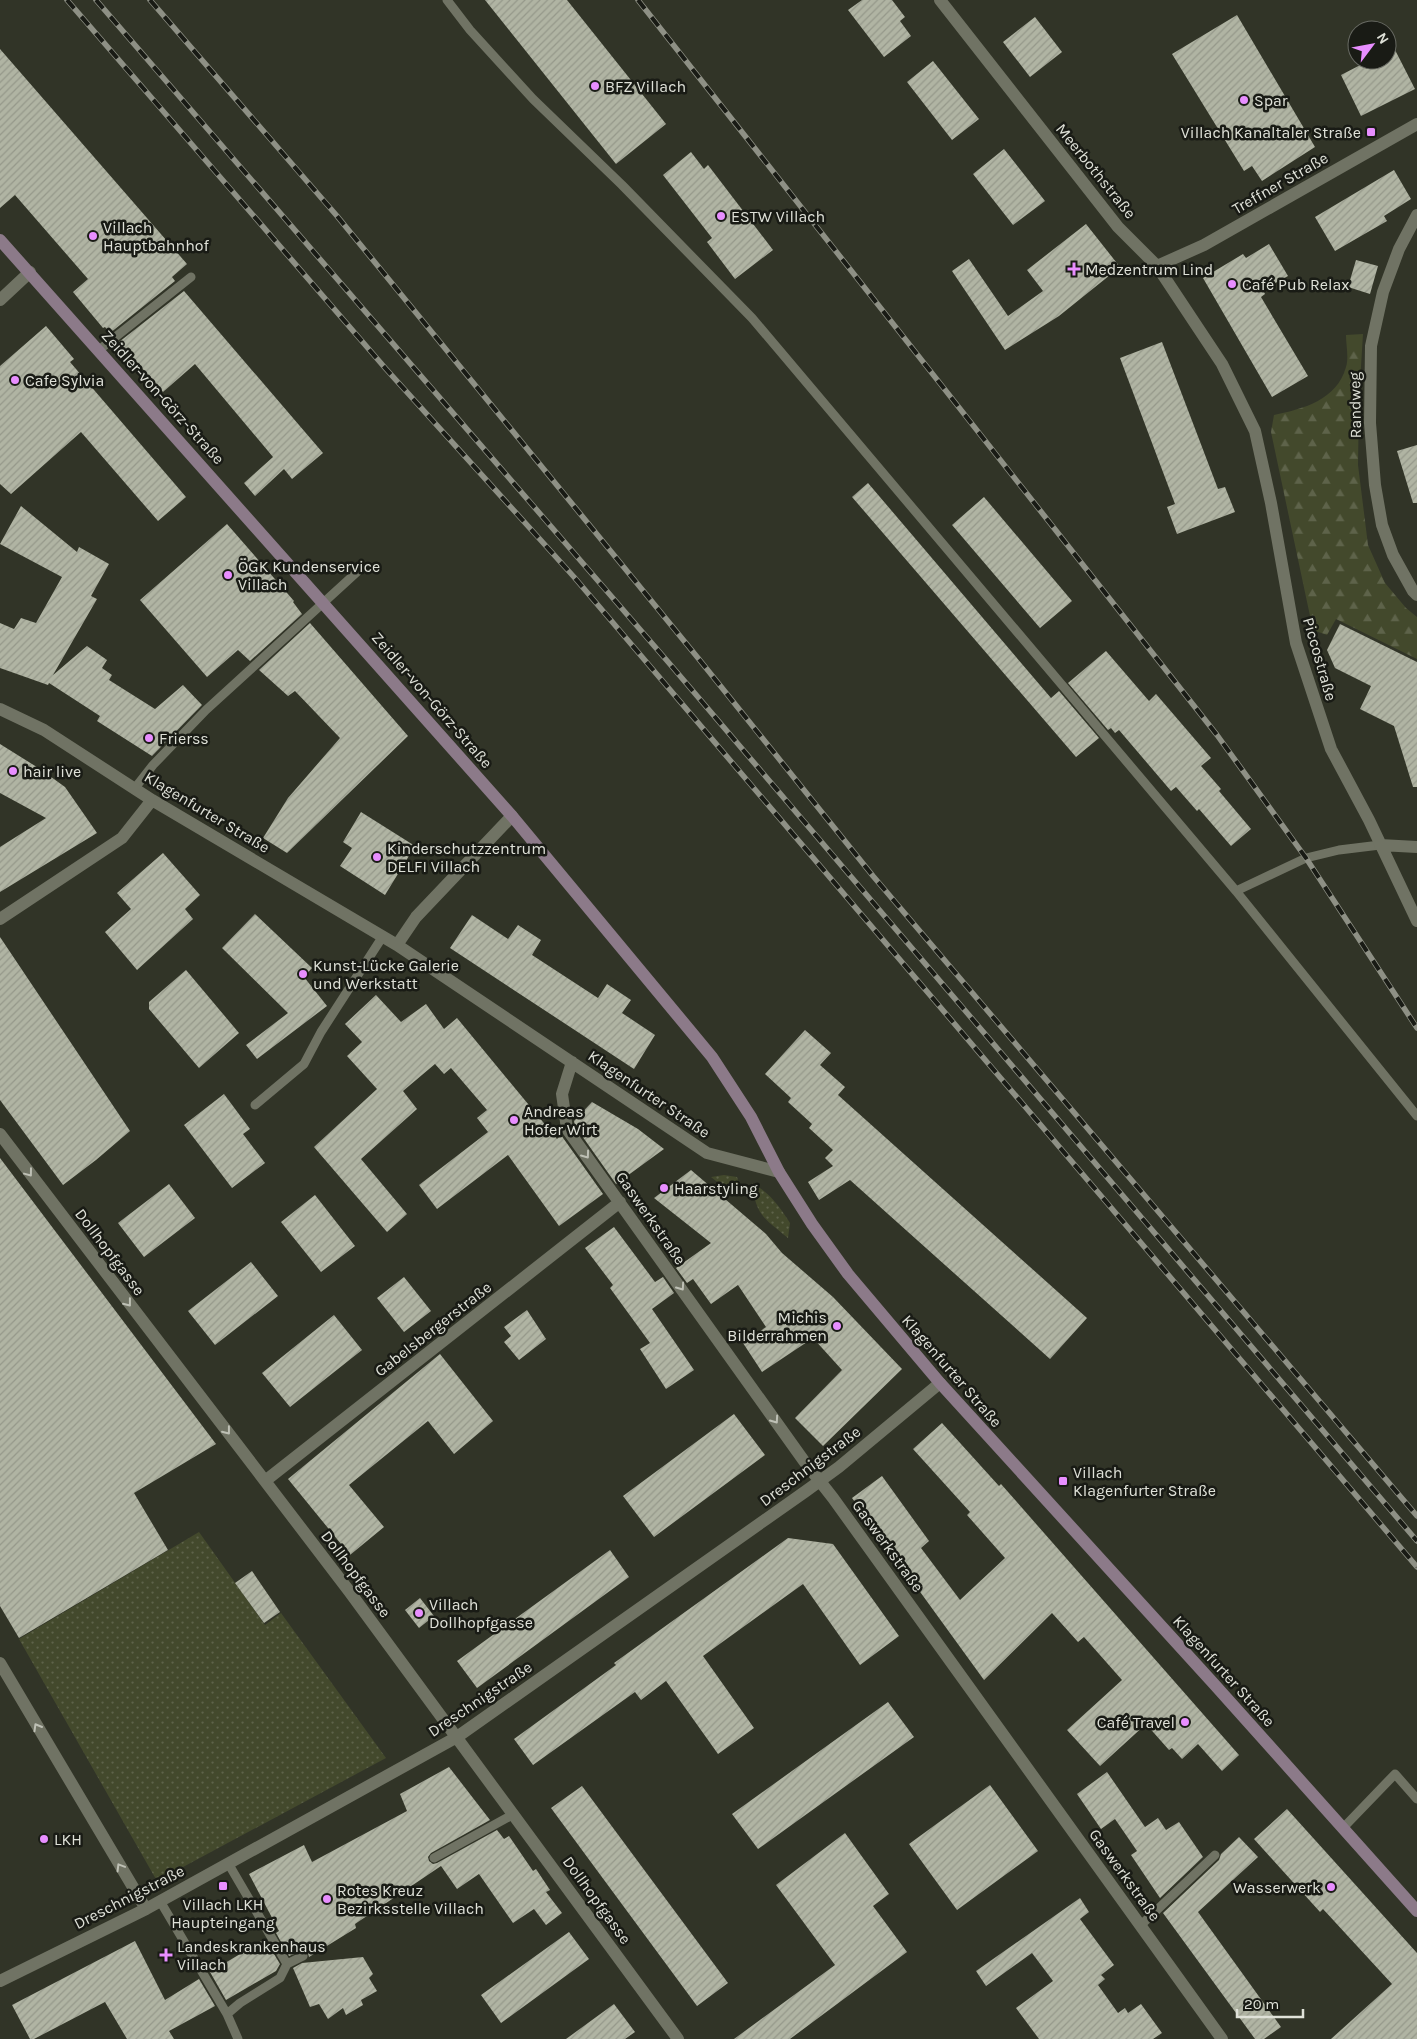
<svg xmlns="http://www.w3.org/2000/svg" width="1417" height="2039" viewBox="0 0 1417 2039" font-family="Karla,sans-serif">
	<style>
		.grass { fill: url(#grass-dots) }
		.forest { fill: url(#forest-firs) }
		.building { fill: url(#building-hatch) }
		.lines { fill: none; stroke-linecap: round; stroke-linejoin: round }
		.lane { stroke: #707364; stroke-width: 9 }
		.street { stroke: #707364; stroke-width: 12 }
		.secondary { stroke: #8c7a89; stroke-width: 12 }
		.rail-casing { stroke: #8e9085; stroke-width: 5.5 }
		.rail { stroke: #191b15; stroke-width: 4; stroke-dasharray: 11; stroke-linecap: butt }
		.oneway { stroke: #bec0b5 }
		.poi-dot { fill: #e88eff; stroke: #191b15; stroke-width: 2 }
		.labels { text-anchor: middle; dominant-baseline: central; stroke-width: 5; stroke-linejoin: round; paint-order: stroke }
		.poi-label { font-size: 16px; fill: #dfe1d8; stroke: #191b15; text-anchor: start }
		.street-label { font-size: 16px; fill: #dfe1d8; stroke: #191b15 }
	</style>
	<defs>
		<pattern id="grass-dots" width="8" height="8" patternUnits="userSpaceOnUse" patternTransform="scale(1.25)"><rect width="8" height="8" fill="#43492c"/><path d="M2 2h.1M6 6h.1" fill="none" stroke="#5e634a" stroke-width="1.8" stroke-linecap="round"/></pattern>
		<pattern id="forest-firs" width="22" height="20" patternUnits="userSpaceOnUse" patternTransform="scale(1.25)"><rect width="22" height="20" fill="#43492c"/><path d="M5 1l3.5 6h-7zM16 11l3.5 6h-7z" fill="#5e634a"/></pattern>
		<pattern id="building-hatch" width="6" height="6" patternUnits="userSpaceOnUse" patternTransform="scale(1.25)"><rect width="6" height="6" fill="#b0b4a3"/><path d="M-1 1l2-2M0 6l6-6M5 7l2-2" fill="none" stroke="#95988a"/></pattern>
	</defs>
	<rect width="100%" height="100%" fill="#313427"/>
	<path class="grass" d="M 724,1175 L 737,1177 L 741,1190 L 740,1195 L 735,1196 L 711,1177 Z
		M 752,1183 C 770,1193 779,1206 790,1223 L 788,1238 C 764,1218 756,1216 752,1183 Z
		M 199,1532 L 265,1625 L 281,1613 L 386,1758 L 157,1881 L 19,1639 Z"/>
	<path class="forest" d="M 1363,334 L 1359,398 L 1358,465 L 1368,545 L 1385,583 L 1406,608 L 1417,617 L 1417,659 L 1336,619 L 1327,635 L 1313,630 L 1271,432 L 1274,415 C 1303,409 1337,400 1346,367 C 1349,358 1346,345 1346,335 Z"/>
	<path class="building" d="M 485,0 L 567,0 L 666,124 L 616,164 Z
		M 862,0 L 892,0 L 905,17 L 900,21 L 911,36 L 884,57 L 848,10 Z
		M 1237,15 L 1315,147 L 1262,181 L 1252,166 L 1244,171 L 1172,54 Z
		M 1035,17 L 1062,52 L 1030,77 L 1003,42 Z
		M 1394,48 L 1415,89 L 1361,116 L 1341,75 L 1370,60 L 1387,60 L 1387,51 Z
		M 0,49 L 187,264 L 172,277 L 175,281 L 110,333 L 105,327 L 103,328 L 73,292 L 88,279 L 15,195 L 0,208 Z
		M 933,61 L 979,119 L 952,140 L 907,82 Z
		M 1004,149 L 1045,201 L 1013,225 L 973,174 Z
		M 691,152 L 704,169 L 708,165 L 773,250 L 735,279 L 707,242 L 712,238 L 663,175 Z
		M 1394,170 L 1411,199 L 1384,216 L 1387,221 L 1335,251 L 1315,217 Z
		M 1086,224 L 1120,267 L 1059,316 L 1005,350 L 952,271 L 969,259 L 1008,316 L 1043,291 L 1027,270 Z
		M 1269,244 L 1288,276 L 1263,290 L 1265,294 L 1261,297 L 1308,376 L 1272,397 L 1203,278 L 1243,254 L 1246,258 Z
		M 1356,260 L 1378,266 L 1370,294 L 1348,287 Z
		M 184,291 L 323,453 L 292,479 L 284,469 L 255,496 L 244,483 L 273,457 L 195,364 L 163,392 L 119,342 Z
		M 46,326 L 74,359 L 70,362 L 186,497 L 158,521 L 81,432 L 11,494 L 0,484 L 0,366 Z
		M 1162,342 L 1218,489 L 1225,487 L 1235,512 L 1177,534 L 1167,507 L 1175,504 L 1120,358 Z
		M 1417,445 L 1417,503 L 1413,503 L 1397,451 Z
		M 868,483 L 1051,698 L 1059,691 L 1099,738 L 1076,757 L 852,497 Z
		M 984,497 L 1072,601 L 1040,628 L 952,525 Z
		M 21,506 L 77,552 L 79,547 L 109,564 L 91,596 L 97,599 L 53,675 L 87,646 L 107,660 L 102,668 L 112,675 L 109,680 L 155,709 L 183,685 L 202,705 L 152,756 L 97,721 L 100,716 L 49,683 L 48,685 L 0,668 L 0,623 L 14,629 L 21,618 L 36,623 L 62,577 L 0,544 Z
		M 227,524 L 294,601 L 293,602 L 302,614 L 250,661 L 238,650 L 207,677 L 140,600 Z
		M 310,623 L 408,736 L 287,853 L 263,838 L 288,798 L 340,738 L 295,691 L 288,696 L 259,670 Z
		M 1340,624 L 1417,662 L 1417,787 L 1413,787 L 1394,726 L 1360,709 L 1371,686 L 1335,668 L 1327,650 Z
		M 1106,651 L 1149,701 L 1156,694 L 1211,758 L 1201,766 L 1221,789 L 1219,791 L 1251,829 L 1231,846 L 1199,809 L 1197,811 L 1176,787 L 1171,791 L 1119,730 L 1115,733 L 1111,728 L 1108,730 L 1068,683 Z
		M 0,744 L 40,769 L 65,787 L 97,833 L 0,892 L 0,847 L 46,818 L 0,793 Z
		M 361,812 L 415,846 L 385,895 L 340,866 L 352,848 L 343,842 Z
		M 163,853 L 200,895 L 185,909 L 193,919 L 137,970 L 105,932 L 131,909 L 117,893 Z
		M 255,914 L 312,968 L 304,977 L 327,1006 L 257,1059 L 246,1045 L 288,1013 L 222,948 Z
		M 472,915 L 508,939 L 518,925 L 541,940 L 532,955 L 598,998 L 607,984 L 631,1000 L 622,1013 L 655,1035 L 634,1069 L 450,948 Z
		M 0,937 L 130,1131 L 96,1160 L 63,1185 L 0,1100 Z
		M 186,970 L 239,1033 L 199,1068 L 149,1009 L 149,1002 Z
		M 376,995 L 401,1022 L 426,1004 L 444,1029 L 457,1018 L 557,1139 L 561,1135 L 603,1194 L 559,1226 L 508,1155 L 437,1209 L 419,1185 L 488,1132 L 477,1118 L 487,1110 L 451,1068 L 444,1074 L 435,1064 L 403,1091 L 417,1109 L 361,1159 L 407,1214 L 387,1232 L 314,1147 L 377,1089 L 347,1056 L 362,1042 L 345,1024 Z
		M 805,1030 L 831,1053 L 820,1065 L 845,1087 L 838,1095 L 1087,1318 L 1050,1359 L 850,1180 L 819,1200 L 808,1182 L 833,1166 L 825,1158 L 833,1150 L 809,1128 L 812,1124 L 788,1102 L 791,1098 L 765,1074 Z
		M 224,1094 L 250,1129 L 243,1134 L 265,1163 L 232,1188 L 184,1125 Z
		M 592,1102 L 638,1129 L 664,1149 L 616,1184 L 575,1126 L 574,1121 Z
		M 0,1158 L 216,1444 L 134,1493 L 168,1550 L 19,1638 L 0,1606 Z
		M 691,1170 L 766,1234 L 782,1253 L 833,1297 L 902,1369 L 823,1446 L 795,1418 L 842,1370 L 813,1338 L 762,1372 L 743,1343 L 766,1327 L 738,1285 L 711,1304 L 693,1279 L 687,1283 L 676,1268 L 711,1243 L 654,1198 Z
		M 169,1184 L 195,1218 L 144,1257 L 118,1223 Z
		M 315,1195 L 355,1246 L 321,1272 L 281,1222 Z
		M 614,1227 L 655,1282 L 663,1277 L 674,1293 L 652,1309 L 694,1370 L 666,1389 L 640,1349 L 650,1343 L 610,1288 L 613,1285 L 585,1248 Z
		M 251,1262 L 278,1296 L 215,1345 L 188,1311 Z
		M 404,1277 L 431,1311 L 404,1332 L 377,1298 Z
		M 527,1310 L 546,1339 L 519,1360 L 504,1342 L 511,1336 L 504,1327 Z
		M 334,1315 L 362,1350 L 290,1407 L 262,1373 Z
		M 440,1354 L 493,1421 L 454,1454 L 428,1421 L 349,1485 L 384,1527 L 350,1555 L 288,1479 Z
		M 734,1414 L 765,1455 L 654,1537 L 623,1496 Z
		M 942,1423 L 999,1486 L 1001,1484 L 1239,1755 L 1222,1771 L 1198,1744 L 1182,1759 L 1172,1748 L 1169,1750 L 1146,1724 L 1100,1766 L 1067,1730 L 1122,1680 L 1084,1637 L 1078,1642 L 1052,1613 L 984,1680 L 852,1498 L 882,1476 L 929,1541 L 921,1548 L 960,1600 L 1005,1558 L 967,1515 L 970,1512 L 913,1449 Z
		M 788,1538 L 833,1544 L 899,1636 L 860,1665 L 803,1584 L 703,1656 L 754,1728 L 718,1754 L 666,1681 L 641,1700 L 635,1692 L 533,1765 L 514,1739 L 616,1665 L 614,1663 Z
		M 610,1550 L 629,1577 L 477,1688 L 457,1661 Z
		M 252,1571 L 280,1612 L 264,1623 L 235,1583 Z
		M 420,1598 L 434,1616 L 419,1628 L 405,1610 Z
		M 888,1702 L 914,1737 L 758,1849 L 732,1814 Z
		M 449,1767 L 490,1820 L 431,1853 L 428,1857 L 429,1861 L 433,1864 L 437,1863 L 497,1830 L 504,1839 L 509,1836 L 533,1871 L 536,1869 L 550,1890 L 546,1892 L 562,1913 L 546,1925 L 534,1909 L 513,1923 L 479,1874 L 457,1889 L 441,1866 L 355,1924 L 356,1928 L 309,1957 L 308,1953 L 304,1950 L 289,1956 L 276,1933 L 279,1931 L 249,1874 L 304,1845 L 312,1862 L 407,1811 L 400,1794 Z
		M 1107,1772 L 1145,1827 L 1158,1818 L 1166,1830 L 1179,1822 L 1203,1857 L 1160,1898 L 1131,1855 L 1137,1851 L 1115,1819 L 1101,1829 L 1077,1794 Z
		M 990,1785 L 1038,1851 L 957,1910 L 909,1844 Z
		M 582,1786 L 728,1983 L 697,2006 L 551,1808 Z
		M 1287,1809 L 1417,1953 L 1417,2039 L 1331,2039 L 1392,1984 L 1323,1909 L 1320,1912 L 1254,1839 Z
		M 845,1833 L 889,1894 L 873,1906 L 907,1952 L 790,2039 L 734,2039 L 835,1965 L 776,1885 Z
		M 1239,1837 L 1258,1857 L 1198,1912 L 1281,2027 L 1264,2039 L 1255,2039 L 1163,1913 L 1219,1860 L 1221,1854 Z
		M 1080,1898 L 1089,1912 L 1080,1919 L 1114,1965 L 1101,1975 L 1105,1979 L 1098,1985 L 1118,2013 L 1125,2008 L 1128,2013 L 1141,2004 L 1162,2033 L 1153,2039 L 1039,2039 L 1016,2008 L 1053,1981 L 1032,1953 L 986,1986 L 976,1971 Z
		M 569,1932 L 589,1959 L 501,2023 L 481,1995 Z
		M 265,1939 L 280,1964 L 276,1971 L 226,2000 L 210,1972 Z
		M 135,1941 L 165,2000 L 199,1979 L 215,2006 L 169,2031 L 174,2039 L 127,2039 L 105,2002 L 34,2039 L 30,2039 L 12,2005 Z
		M 363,1957 L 373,1974 L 369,1978 L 377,1991 L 361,2000 L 363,2005 L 346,2015 L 343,2008 L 328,2019 L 319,2004 L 310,2007 L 293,1968 L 302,1963 Z
		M 614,2004 L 635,2032 L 625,2039 L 566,2039 Z"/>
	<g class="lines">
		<path class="lane" d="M 447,0 L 470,30 L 533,99 L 622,185 L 752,318 L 1236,891 L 1417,1116
			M 99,350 L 191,277
			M 135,788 L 153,765 L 206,710 L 357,572
			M 1236,891 L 1306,858 L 1339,850 L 1380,845
			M 255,1105 L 304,1064 L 321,1032 L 383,936
			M 1343,1828 L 1395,1774 L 1417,1799
			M 434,1858 L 514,1814
			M 228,1863 L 287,1964 L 303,1956
			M 160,1901 L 227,2014 L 238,2039
			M 1141,1925 L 1215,1855
			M 227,2014 L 240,2003 L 280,1978 L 287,1964"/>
		<path class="street" d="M 940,0 L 1118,227 L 1157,266 L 1222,364 L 1255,431 L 1271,503 L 1296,643 L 1331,749 L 1369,820 L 1417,921
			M 1417,215 L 1399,249 L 1383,292 L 1371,346 L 1370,423 L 1375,485 L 1382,525 L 1393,555 L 1413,591 L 1417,595
			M 1157,266 L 1204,245 L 1417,124
			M 0,300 L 30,272
			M 0,709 L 44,730 L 152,800 L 397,945 L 707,1153 L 779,1172
			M 1380,845 L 1417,847
			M 0,919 L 122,838 L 152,800
			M 397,945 L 416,917 L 512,816
			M 572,1062 L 562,1094 L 567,1129 L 804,1461 L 833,1498 L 1222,2039
			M 0,1134 L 349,1591 L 678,2039
			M 265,1481 L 620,1202
			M 0,1663 L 146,1909
			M 0,1981 L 146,1909 L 457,1737 L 806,1491 L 839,1467 L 940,1383"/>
		<path class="secondary" d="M 0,240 L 512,816 L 712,1057 L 751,1117 L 779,1172 L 812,1224 L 848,1274 L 940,1383 L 1214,1684 L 1417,1911"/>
		<defs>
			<path id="rail" d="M 67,0 L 386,369 L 574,577 L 1417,1567
				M 96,0 L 669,663 L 1417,1541
				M 150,0 L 337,216 L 698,658 L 873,876 L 1417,1516
				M 638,0 L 1217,735 L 1306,858 L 1417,1028"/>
		</defs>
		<use href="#rail" class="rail-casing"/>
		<use href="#rail" class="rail"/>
	</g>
	<defs><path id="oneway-chevron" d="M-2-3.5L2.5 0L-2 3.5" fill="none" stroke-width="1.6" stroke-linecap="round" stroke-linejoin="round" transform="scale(1.25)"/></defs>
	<g class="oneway">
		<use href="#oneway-chevron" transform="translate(586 1155) rotate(54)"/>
		<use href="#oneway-chevron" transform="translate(29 1173) rotate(53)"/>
		<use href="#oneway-chevron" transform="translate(681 1287) rotate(55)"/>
		<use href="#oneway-chevron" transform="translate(128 1303) rotate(52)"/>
		<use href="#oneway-chevron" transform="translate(775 1420) rotate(55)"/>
		<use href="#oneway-chevron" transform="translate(227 1431) rotate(52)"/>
		<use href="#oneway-chevron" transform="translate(37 1727) rotate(-120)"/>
		<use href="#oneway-chevron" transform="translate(120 1867) rotate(-121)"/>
	</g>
	<g class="poi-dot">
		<circle cx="595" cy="86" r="5"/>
		<circle cx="1244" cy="100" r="5"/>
		<rect x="1366" y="127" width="10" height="10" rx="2.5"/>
		<circle cx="721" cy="216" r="5"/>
		<circle cx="93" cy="236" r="5"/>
		<path d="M1071.5 261.5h5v5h5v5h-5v5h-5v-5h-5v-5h5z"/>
		<circle cx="1232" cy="284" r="5"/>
		<circle cx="15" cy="380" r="5"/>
		<circle cx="228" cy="575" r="5"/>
		<circle cx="149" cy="738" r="5"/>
		<circle cx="13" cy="771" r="5"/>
		<circle cx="377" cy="857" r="5"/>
		<circle cx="303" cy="974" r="5"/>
		<circle cx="514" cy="1120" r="5"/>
		<circle cx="664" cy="1188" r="5"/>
		<circle cx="837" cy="1326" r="5"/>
		<rect x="1058" y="1476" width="10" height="10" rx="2.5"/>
		<circle cx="419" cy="1613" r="5"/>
		<circle cx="1185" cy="1722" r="5"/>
		<circle cx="44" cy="1839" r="5"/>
		<rect x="218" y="1881" width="10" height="10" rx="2.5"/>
		<circle cx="1331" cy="1887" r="5"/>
		<circle cx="327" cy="1899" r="5"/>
		<path d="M163.5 1947.5h5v5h5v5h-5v5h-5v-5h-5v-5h5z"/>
	</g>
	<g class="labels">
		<g class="poi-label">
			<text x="605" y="86">BFZ Villach</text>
			<text x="1254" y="100">Spar</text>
			<text x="1361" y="132" text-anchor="end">Villach Kanaltaler Straße</text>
			<text x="731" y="216">ESTW Villach</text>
			<text x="103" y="227">Villach<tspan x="103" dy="18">Hauptbahnhof</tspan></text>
			<text x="1085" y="269">Medzentrum Lind</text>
			<text x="1242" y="284">Café Pub Relax</text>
			<text x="25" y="380">Cafe Sylvia</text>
			<text x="238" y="566">ÖGK Kundenservice<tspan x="238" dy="18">Villach</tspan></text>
			<text x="159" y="738">Frierss</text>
			<text x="23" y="771">hair live</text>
			<text x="387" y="848">Kinderschutzzentrum<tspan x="387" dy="18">DELFI Villach</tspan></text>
			<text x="313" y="965">Kunst-Lücke Galerie<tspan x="313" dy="18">und Werkstatt</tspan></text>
			<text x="524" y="1111">Andreas<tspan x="524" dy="18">Hofer Wirt</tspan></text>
			<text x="674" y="1188">Haarstyling</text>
			<text x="827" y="1317" text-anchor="end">Michis<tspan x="827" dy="18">Bilderrahmen</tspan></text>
			<text x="1073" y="1472">Villach<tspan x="1073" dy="18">Klagenfurter Straße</tspan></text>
			<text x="429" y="1604">Villach<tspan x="429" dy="18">Dollhopfgasse</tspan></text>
			<text x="1175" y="1722" text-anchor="end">Café Travel</text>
			<text x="54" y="1839">LKH</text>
			<text x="1321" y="1887" text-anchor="end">Wasserwerk</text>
			<text x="337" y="1890">Rotes Kreuz<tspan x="337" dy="18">Bezirksstelle Villach</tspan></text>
			<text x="223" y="1904" text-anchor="middle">Villach LKH<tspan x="223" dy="18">Haupteingang</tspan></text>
			<text x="177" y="1946">Landeskrankenhaus<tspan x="177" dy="18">Villach</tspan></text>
		</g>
		<g class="street-label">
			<text transform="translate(1096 171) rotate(51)">Meerbothstraße</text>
			<text transform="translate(1280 183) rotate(-30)">Treffner Straße</text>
			<text transform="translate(163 397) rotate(48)">Zeidler-von-Görz-Straße</text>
			<text transform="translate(1355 405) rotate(-91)">Randweg</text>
			<text transform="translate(1320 659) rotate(74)">Piccostraße</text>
			<text transform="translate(432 700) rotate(49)">Zeidler-von-Görz-Straße</text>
			<text transform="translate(207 812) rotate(31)">Klagenfurter Straße</text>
			<text transform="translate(649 1094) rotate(34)">Klagenfurter Straße</text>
			<text transform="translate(651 1218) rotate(55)">Gaswerkstraße</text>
			<text transform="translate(110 1252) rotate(53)">Dollhopfgasse</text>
			<text transform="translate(433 1329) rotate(-38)">Gabelsbergerstraße</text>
			<text transform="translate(952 1371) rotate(49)">Klagenfurter Straße</text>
			<text transform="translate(810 1466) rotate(-37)">Dreschnigstraße</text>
			<text transform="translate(888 1546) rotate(54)">Gaswerkstraße</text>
			<text transform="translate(356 1574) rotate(53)">Dollhopfgasse</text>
			<text transform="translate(1224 1671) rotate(48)">Klagenfurter Straße</text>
			<text transform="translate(480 1699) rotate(-34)">Dreschnigstraße</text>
			<text transform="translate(1125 1875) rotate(54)">Gaswerkstraße</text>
			<text transform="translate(129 1897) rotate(-27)">Dreschnigstraße</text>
			<text transform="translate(597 1900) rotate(54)">Dollhopfgasse</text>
		</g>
	</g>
	<g transform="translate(1372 45) rotate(58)"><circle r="24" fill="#191b15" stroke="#686a63"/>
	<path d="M0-4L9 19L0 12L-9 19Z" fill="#e88eff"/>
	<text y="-8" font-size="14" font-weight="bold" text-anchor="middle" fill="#dfe1d8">N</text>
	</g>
	<path d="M1237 2009v8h66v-8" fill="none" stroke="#dfe1d8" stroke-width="2.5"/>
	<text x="1244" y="2009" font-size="15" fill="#dfe1d8" stroke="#191b15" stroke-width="4" paint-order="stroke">20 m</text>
</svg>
